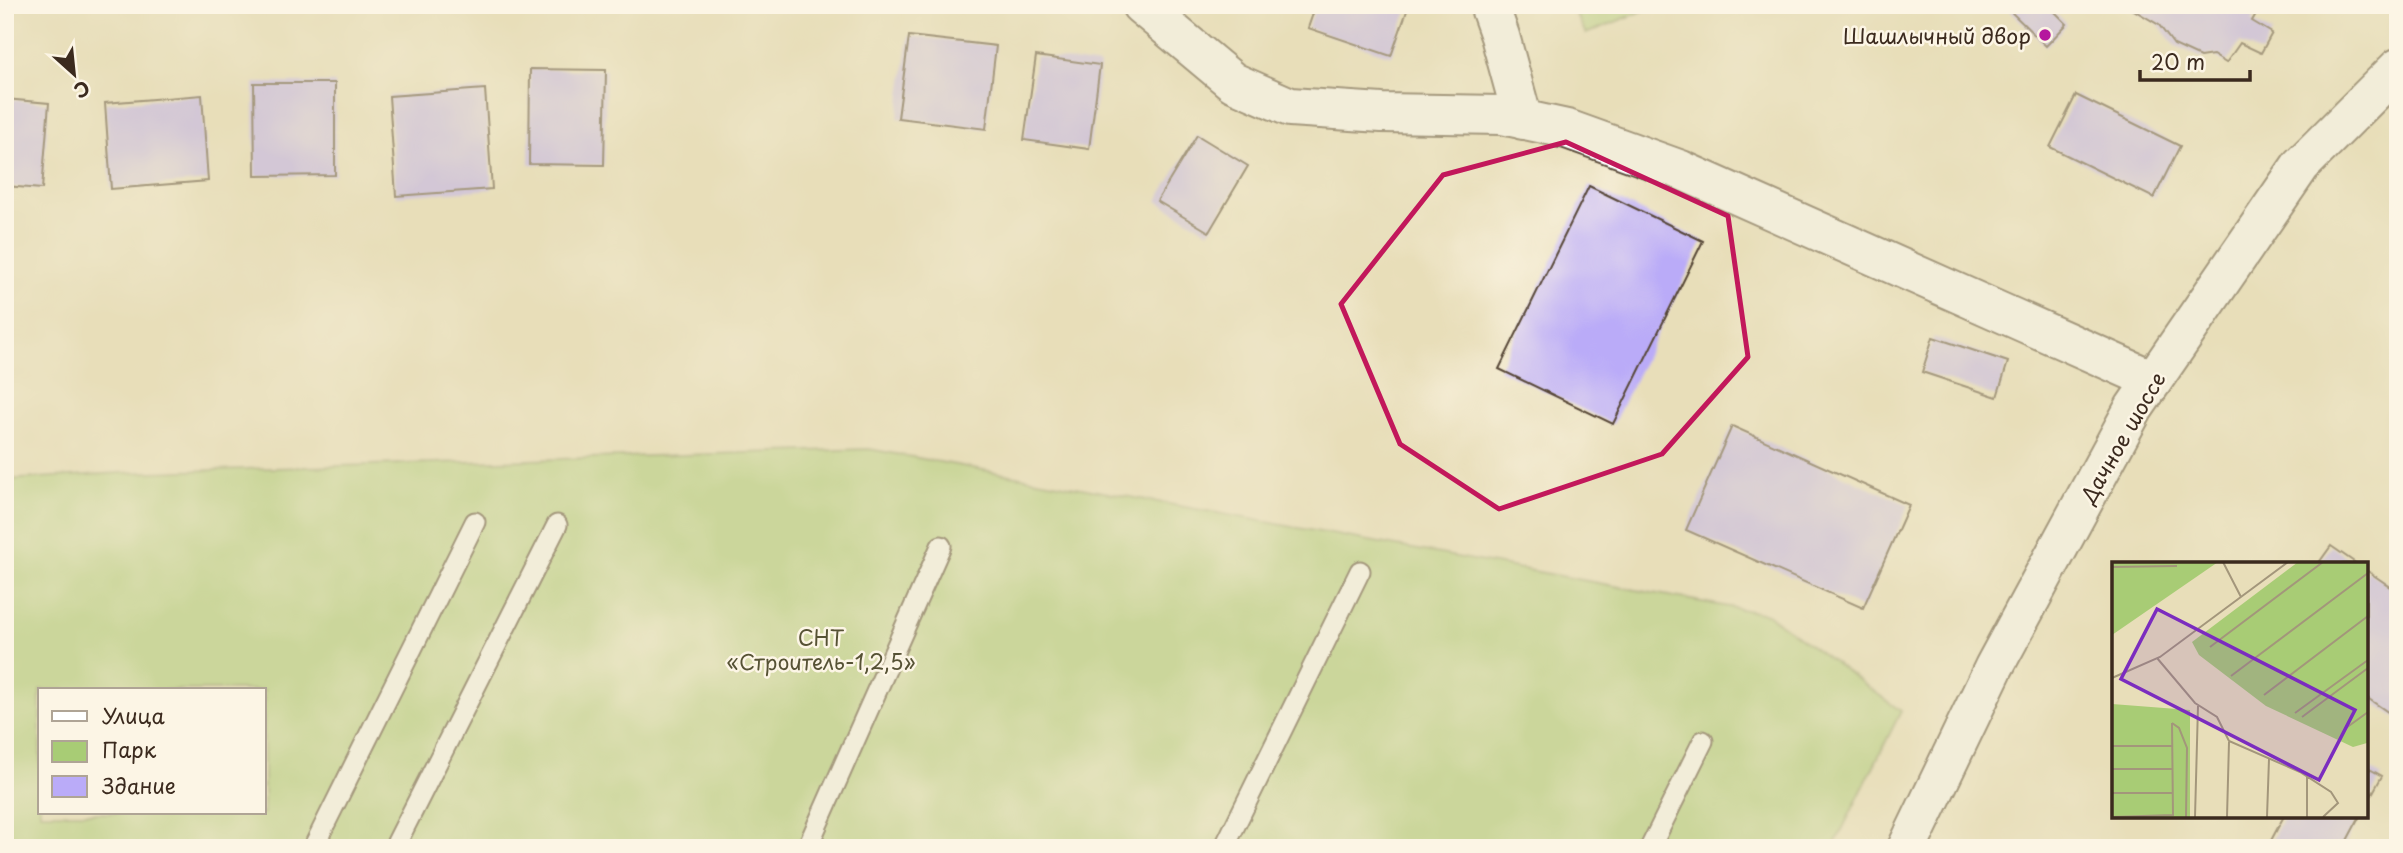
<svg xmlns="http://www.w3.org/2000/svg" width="2403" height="853" viewBox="0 0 2403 853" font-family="'Playpen Sans',sans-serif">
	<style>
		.green { fill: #a8cc75; stroke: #727b4a; stroke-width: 2; fill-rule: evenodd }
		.building { fill: #baabf8 }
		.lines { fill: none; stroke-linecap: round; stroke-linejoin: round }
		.lane-casing { stroke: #554535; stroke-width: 23 }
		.street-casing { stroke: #554535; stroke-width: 42 }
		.secondary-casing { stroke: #554535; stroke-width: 42 }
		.lane { stroke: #fff; stroke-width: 19 }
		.street { stroke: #fff; stroke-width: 38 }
		.secondary { stroke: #fff; stroke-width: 38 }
		.marked { fill: none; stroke: #c2185b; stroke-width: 5; stroke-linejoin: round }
		.poi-dot { fill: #b5179e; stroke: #fcf5e5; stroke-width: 2.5 }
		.labels { text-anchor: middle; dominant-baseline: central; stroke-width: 5; stroke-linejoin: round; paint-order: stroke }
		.poi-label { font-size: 21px; fill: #3b2a1e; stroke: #fcf5e5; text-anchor: end }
		.street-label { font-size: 21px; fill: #3b2a1e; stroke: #fcf5e5 }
		.park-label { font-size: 21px; fill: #565234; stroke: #fcf5e5 }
		.inset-road { fill: none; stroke: #a3967b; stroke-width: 2 }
		.view { fill: #7b2cbf; fill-opacity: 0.15; stroke: #7b2cbf; stroke-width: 3.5 }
		.inset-edge { fill: none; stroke: #3b2a1e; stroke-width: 3.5 }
	</style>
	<rect width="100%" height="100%" fill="#fcf5e5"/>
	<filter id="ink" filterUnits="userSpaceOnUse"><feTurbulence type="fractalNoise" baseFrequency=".0143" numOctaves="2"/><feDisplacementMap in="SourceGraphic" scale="14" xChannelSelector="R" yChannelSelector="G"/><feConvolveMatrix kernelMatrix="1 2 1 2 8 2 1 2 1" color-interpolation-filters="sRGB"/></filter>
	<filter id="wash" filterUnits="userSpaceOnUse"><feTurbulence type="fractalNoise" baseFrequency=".00686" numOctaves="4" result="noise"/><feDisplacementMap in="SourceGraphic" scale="28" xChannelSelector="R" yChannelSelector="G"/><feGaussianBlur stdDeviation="1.57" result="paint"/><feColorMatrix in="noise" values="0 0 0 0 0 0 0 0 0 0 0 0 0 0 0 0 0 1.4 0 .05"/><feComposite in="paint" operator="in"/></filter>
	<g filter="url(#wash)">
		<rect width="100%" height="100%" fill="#e8deb9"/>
		<path class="green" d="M 1571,5 L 1657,5 L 1586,34 Z
			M 869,449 L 1767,614 L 1901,711 L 1833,848 L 5,848 L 5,480 L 120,473 ZM 40,690 L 264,690 L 264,813 L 40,813 Z"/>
		<g id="blocks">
			<path class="building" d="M 1316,5 L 1409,5 L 1391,56 L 1308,28 Z
				M 2004,5 L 2048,5 L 2067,24 L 2046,46 Z
				M 2132,5 L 2261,5 L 2252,21 L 2272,33 L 2261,53 L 2240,43 L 2226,63 L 2213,55 L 2200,57 L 2174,45 L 2159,25 L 2132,9 Z
				M 909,36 L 996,46 L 986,129 L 898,118 Z
				M 1036,56 L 1100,65 L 1089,149 L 1024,140 Z
				M 530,69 L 606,70 L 604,165 L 529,164 Z
				M 254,83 L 335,83 L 335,175 L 255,176 Z
				M 485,89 L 492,189 L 396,196 L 389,96 Z
				M 202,95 L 208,181 L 111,189 L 105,103 Z
				M 2076,95 L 2180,146 L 2154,198 L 2050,147 Z
				M 5,99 L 49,103 L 42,189 L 5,186 Z
				M 1197,135 L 1248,166 L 1209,232 L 1157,201 Z
				M 1589,186 L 1703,241 L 1613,424 L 1499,369 Z
				M 1933,337 L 2008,362 L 1997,397 L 1922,372 Z
				M 1732,426 L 1909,505 L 1863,608 L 1686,530 Z
				M 2331,546 L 2357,564 L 2318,564 Z
				M 2366,570 L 2398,592 L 2398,719 L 2366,697 Z
				M 2366,767 L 2382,776 L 2366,805 Z
				M 2284,816 L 2360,816 L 2343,848 L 2267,848 Z"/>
		</g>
	</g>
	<g filter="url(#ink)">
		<use href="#blocks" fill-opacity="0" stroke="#554535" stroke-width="2"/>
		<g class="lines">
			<defs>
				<path id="lane" d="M 313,848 L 475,522
					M 394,848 L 557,525
					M 807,848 L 941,546
					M 1224,848 L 1360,571
					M 1650,848 L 1703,741"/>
				<path id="street" d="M 1141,5 L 1233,82 L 1290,107 L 1382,113 L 1502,115 L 1567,129 L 1681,170 L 2153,380
					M 1489,5 L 1500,36 L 1523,120"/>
				<path id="secondary" d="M 1907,848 L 1994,667 L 2134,408 L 2301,165 L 2398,68"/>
			</defs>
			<use href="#lane" class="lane-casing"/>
			<use href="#street" class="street-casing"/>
			<use href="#secondary" class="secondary-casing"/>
			<use href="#lane" class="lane"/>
			<use href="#street" class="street"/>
			<use href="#secondary" class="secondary"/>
		</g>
	</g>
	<path d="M0 0H2403V853H0ZM 1566,142 L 1728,216 L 1748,357 L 1662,454 L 1499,509 L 1400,444 L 1341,304 L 1443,175 Z" fill="#e8deb9" fill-opacity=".55" fill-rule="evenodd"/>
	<path class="marked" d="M 1566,142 L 1728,216 L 1748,357 L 1662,454 L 1499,509 L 1400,444 L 1341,304 L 1443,175 Z"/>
	<circle class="poi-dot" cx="2045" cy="35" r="7"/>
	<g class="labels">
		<g class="poi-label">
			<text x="2031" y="35">Шашлычный двор</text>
		</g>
		<g class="street-label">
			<text transform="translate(2122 437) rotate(-60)">Дачное шоссе</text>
		</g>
		<g class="park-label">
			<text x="821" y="637">СНТ<tspan x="821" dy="24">«Строитель-1,2,5»</tspan></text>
		</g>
	</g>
	<g transform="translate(2112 562)">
		<rect width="256" height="256" fill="#e8deb9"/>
		<path d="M 0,0 L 106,0 L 0,73 ZM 186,0 L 255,0 L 255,181 L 241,185 L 154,144 L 87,93 L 80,80 ZM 0,142 L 78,148 L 78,255 L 0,255 Z" fill="#a8cc75"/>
		<path class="inset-road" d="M 111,0 L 129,35M 0,5 L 65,4M 98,85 L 211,0M 45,96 L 83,141 L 105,155 L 117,179 L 188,210 L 219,230 L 226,241 L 211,255M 119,114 L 256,11M 0,116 L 48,95 L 176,0M 152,133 L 256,54M 183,151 L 256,98M 190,155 L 256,106M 60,161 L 67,166 L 75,186 L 74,255M 234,166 L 256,150M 0,184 L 61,184M 0,207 L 61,207M 0,231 L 61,231M 0,255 L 61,253 L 60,161M 83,255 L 86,144M 115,255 L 117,180M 155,255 L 157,197M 195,255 L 195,214"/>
		<path class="view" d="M 45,47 L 243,148 L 207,218 L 9,117 Z"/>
		<rect width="256" height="256" class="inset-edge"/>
	</g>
	<rect width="2403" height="853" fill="none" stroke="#fcf5e5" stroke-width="28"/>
	<rect x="38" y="688" width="228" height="126" fill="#fcf5e5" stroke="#afa495" stroke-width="2"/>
	<rect x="52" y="711" width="35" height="10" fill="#ffffff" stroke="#afa495" stroke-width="2"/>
	<text x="102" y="724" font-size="21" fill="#3b2a1e">Улица</text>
	<rect x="52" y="741" width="35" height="21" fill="#a8cc75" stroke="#afa495" stroke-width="2"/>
	<text x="102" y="758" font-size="21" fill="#3b2a1e">Парк</text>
	<rect x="52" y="776" width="35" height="21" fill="#baabf8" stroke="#afa495" stroke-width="2"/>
	<text x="102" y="794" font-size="21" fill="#3b2a1e">Здание</text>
	<g transform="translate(74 74) rotate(153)" stroke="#fcf5e5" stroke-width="5" paint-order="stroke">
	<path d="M0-5L12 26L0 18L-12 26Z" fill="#3b2a1e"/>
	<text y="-10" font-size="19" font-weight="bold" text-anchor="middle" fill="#3b2a1e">С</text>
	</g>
	<path d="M2140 70v10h110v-10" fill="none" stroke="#3b2a1e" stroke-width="3.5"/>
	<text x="2151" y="70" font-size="21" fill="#3b2a1e" stroke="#fcf5e5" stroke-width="5" paint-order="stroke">20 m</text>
</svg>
